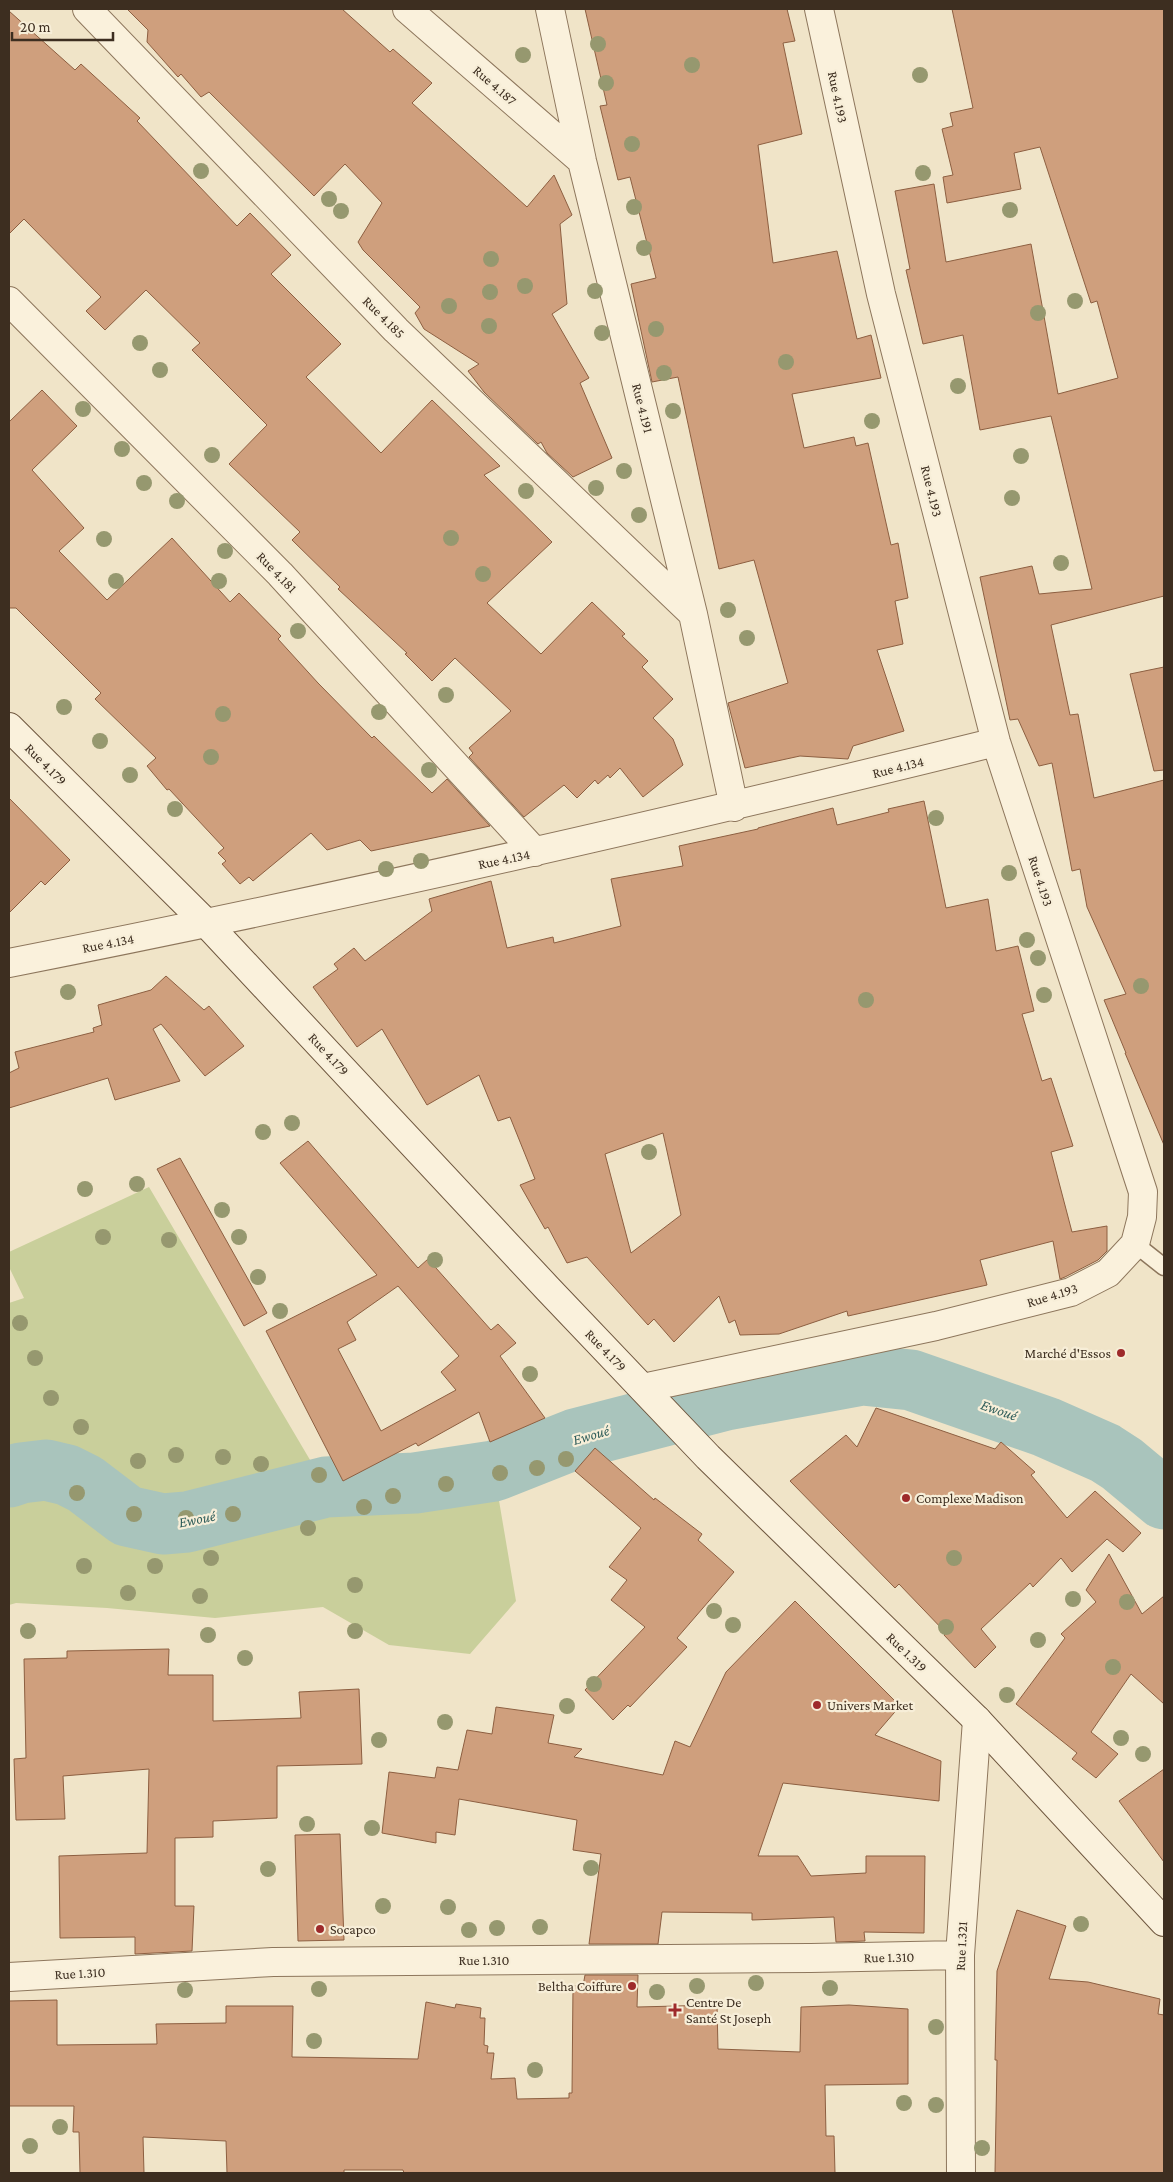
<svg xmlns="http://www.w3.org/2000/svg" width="1173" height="2182" viewBox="0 0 1173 2182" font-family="'Crimson Pro',serif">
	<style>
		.green { fill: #c9cf9b }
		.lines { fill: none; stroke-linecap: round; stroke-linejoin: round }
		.river { stroke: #a9c4bc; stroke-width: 61 }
		.building { fill: #cf9f7d; stroke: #8d5f41; fill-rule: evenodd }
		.lane-casing { stroke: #8d765c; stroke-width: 19 }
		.street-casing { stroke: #8d765c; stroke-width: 30 }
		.secondary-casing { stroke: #6f573f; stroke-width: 30 }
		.lane { stroke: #faf1dc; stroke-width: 16 }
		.street { stroke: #faf1dc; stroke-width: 28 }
		.secondary { stroke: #faf1dc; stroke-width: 28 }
		.tree { fill: #96986f }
		.poi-dot { fill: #9e2a2b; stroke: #f7eed8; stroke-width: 2 }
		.labels { text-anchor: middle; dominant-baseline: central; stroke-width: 4.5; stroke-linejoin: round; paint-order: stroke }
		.street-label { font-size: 14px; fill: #3d2e20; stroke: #f7eed8 }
		.poi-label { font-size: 14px; fill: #3d2e20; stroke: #f7eed8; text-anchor: start }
		.water-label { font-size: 15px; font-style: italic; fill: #2f5d5a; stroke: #f7eed8 }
	</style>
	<rect width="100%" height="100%" fill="#f0e4c8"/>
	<path class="green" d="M 149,1187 L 326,1487 L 415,1483 L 494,1471 L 516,1601 L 470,1654 L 389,1645 L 323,1607 L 215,1618 L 107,1608 L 16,1603 L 9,1605 L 9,1303 L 24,1298 L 9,1267 L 9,1252 Z"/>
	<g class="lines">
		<path class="river" d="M 9,1477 L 21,1473 L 46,1470 L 67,1475 L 85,1484 L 127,1516 L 163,1524 L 187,1522 L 326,1487 L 415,1483 L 494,1471 L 575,1439 L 726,1400 L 862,1375 L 911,1380 L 1046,1427 L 1105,1453 L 1122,1464 L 1164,1499"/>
	</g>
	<path class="building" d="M 127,9 L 342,9 L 390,52 L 393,49 L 432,83 L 412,103 L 527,207 L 554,175 L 572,215 L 560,224 L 567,304 L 552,314 L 589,378 L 580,383 L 612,458 L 573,477 L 547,453 L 541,442 L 538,444 L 484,392 L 468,371 L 479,364 L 424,329 L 415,313 L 420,307 L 363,250 L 358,242 L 382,203 L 345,164 L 314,196 L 209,92 L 201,97 L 181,74 L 178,77 L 147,42 L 148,30 Z
		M 585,9 L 787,9 L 795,41 L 783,43 L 802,134 L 758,145 L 773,263 L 837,251 L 857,339 L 871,335 L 881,378 L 792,394 L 804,448 L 854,437 L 856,446 L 868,443 L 891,545 L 898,543 L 908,598 L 895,601 L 903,644 L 877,650 L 904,731 L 853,746 L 848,759 L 800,756 L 745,768 L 728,703 L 788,683 L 754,560 L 719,569 L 678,377 L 652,382 L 631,284 L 656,278 L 630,177 L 618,180 L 600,106 L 607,105 Z
		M 952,9 L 1164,9 L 1164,596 L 1051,625 L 1070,715 L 1078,714 L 1094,798 L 1164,780 L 1164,1145 L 1125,1053 L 1126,1053 L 1104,1000 L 1126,994 L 1087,907 L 1080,869 L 1072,871 L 1052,763 L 1039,766 L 1018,719 L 1010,720 L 980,577 L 1032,566 L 1039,594 L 1092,589 L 1051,416 L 980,430 L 963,335 L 923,344 L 906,270 L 910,269 L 895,191 L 934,184 L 946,262 L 1031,244 L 1058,394 L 1118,378 L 1097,301 L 1091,303 L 1040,147 L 1014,153 L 1021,189 L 947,203 L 943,177 L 953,175 L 942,129 L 953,126 L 950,113 L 973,108 Z
		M 9,11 L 75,70 L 81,64 L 140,118 L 137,121 L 237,226 L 250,213 L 291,255 L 271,274 L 341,344 L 306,377 L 381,453 L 432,400 L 500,466 L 484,475 L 552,542 L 487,603 L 541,654 L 592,602 L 625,634 L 622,636 L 648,661 L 642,667 L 673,699 L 653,718 L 673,739 L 683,765 L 643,797 L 620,768 L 610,778 L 608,775 L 598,784 L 595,780 L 577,798 L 564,785 L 524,817 L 469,757 L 473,753 L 469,748 L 511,711 L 455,658 L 432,681 L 405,654 L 407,653 L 338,589 L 340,587 L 292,540 L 300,532 L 229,464 L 267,425 L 192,350 L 200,343 L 146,290 L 105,330 L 86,311 L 101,297 L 24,219 L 9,234 Z
		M 42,390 L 77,426 L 32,470 L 84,528 L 59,551 L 107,600 L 172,538 L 230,602 L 239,593 L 281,636 L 278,639 L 318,683 L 372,738 L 374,736 L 432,793 L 447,779 L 490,826 L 371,851 L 360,840 L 327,850 L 311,833 L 253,881 L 249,877 L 240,884 L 222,864 L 226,861 L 218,853 L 224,848 L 169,789 L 167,790 L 147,766 L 156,758 L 95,699 L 101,693 L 16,608 L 9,608 L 9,422 Z
		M 1164,667 L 1164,770 L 1154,771 L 1130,674 Z
		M 9,798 L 70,860 L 45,885 L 41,881 L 9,913 Z
		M 924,801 L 946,908 L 988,899 L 996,951 L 1018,946 L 1034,1011 L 1022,1014 L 1042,1081 L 1051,1078 L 1073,1146 L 1051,1152 L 1072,1232 L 1107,1226 L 1107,1251 L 1098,1260 L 1065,1277 L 1060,1279 L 1053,1241 L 980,1260 L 987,1285 L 848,1316 L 847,1311 L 779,1334 L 740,1335 L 735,1320 L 729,1323 L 719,1296 L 674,1342 L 654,1319 L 648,1325 L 587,1257 L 567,1263 L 548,1227 L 545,1229 L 520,1185 L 535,1179 L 510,1117 L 498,1121 L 479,1075 L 427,1105 L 382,1029 L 357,1047 L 313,987 L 338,969 L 334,964 L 354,948 L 365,961 L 432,911 L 429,899 L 491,881 L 507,948 L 553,937 L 554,943 L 621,926 L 611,879 L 683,866 L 679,846 L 758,829 L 758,828 L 833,808 L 837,825 L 889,812 L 888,809 ZM 663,1133 L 681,1215 L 631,1253 L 605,1154 Z
		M 166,976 L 204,1010 L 209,1006 L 244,1046 L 205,1076 L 161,1024 L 153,1029 L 180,1081 L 115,1100 L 108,1078 L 9,1108 L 9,1073 L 19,1068 L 15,1052 L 94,1032 L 93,1028 L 102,1025 L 98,1005 L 151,990 Z
		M 308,1141 L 418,1268 L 428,1259 L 491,1330 L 498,1324 L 516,1343 L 500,1356 L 545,1418 L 490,1442 L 479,1412 L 418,1446 L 416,1443 L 343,1481 L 266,1331 L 377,1275 L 280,1163 ZM 398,1286 L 459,1356 L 441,1372 L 456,1390 L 381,1431 L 338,1349 L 356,1340 L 347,1322 Z
		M 180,1158 L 267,1313 L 244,1326 L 157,1169 Z
		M 876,1408 L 995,1449 L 1001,1442 L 1035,1472 L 1031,1475 L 1067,1518 L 1095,1491 L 1141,1533 L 1123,1552 L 1107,1539 L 1072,1572 L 1061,1558 L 1033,1587 L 1030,1583 L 981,1629 L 996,1647 L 975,1668 L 944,1635 L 946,1633 L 899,1584 L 895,1588 L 790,1481 L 846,1435 L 857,1447 Z
		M 595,1448 L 654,1500 L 655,1498 L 702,1534 L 698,1540 L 734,1572 L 677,1638 L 687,1647 L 630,1707 L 628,1705 L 613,1720 L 585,1690 L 645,1627 L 611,1600 L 627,1580 L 609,1567 L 641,1528 L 575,1471 Z
		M 1109,1554 L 1142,1614 L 1164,1596 L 1164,1704 L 1131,1674 L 1091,1732 L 1118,1754 L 1096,1778 L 1072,1759 L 1077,1753 L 1016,1704 L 1065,1638 L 1061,1634 L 1096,1602 L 1086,1590 Z
		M 795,1601 L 900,1706 L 875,1735 L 941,1761 L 939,1801 L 783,1783 L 758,1856 L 798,1856 L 811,1876 L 866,1873 L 866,1856 L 925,1856 L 924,1933 L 864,1932 L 865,1941 L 836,1942 L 834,1917 L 752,1920 L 752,1913 L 662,1912 L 658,1944 L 589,1944 L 601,1854 L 573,1850 L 577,1820 L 459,1799 L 455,1835 L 436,1832 L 436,1843 L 382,1833 L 389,1772 L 435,1778 L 437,1767 L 458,1770 L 467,1730 L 492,1734 L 496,1707 L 554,1715 L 548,1743 L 582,1749 L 574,1757 L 663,1775 L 675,1741 L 690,1747 L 726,1672 Z
		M 169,1649 L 168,1675 L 213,1675 L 213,1721 L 301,1718 L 299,1692 L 359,1689 L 362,1764 L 277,1766 L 277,1818 L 213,1821 L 213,1837 L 175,1838 L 175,1906 L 194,1906 L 192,1951 L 135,1954 L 135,1937 L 60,1938 L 59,1856 L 147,1853 L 149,1769 L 63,1776 L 65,1819 L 16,1820 L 14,1759 L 26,1758 L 24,1659 L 67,1658 L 67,1651 Z
		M 1164,1769 L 1164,1862 L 1119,1801 Z
		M 340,1834 L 344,1940 L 298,1941 L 295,1835 Z
		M 1017,1910 L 1066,1926 L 1049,1979 L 1088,1982 L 1160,1999 L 1158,2014 L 1164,2015 L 1164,2173 L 995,2173 L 997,2060 L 995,2060 L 997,1971 Z
		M 585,1975 L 638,1975 L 637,2007 L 717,2005 L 718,2049 L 800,2052 L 801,2007 L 849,2005 L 908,2009 L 908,2084 L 825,2085 L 826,2136 L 834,2136 L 835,2173 L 404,2173 L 403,2170 L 344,2170 L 344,2173 L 227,2173 L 226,2141 L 143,2137 L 144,2173 L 80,2173 L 79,2132 L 73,2132 L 74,2106 L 9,2106 L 9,2001 L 57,2000 L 57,2045 L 157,2044 L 156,2024 L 226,2023 L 226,2006 L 293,2006 L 292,2057 L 418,2059 L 426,2002 L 455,2008 L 456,2004 L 481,2008 L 480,2018 L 485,2018 L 484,2045 L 488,2046 L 487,2053 L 494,2053 L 491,2079 L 515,2078 L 517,2099 L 569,2098 L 569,2093 L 572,2093 L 573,1986 L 583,1986 Z"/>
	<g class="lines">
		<defs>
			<path id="lane" d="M 1135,1244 L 1164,1267"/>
			<path id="street" d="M 87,9 L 396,330 L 693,614
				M 407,9 L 582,161
				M 550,9 L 582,161 L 693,614 L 734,807
				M 9,301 L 280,574 L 535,852
				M 9,963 C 340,898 668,823 996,742
				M 643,1388 L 936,1326 L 1071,1292 L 1108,1273 L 1135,1244 L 1142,1217 L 1143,1192 L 996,742 L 881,294 L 819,9
				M 9,1977 L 273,1962 L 811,1958 L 960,1955
				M 961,2173 L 960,1955 L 977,1720"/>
			<path id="secondary" d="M 9,727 L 207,924 L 548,1289 L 708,1457 L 977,1720 L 1164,1922"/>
		</defs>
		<use href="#lane" class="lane-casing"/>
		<use href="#street" class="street-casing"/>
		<use href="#secondary" class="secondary-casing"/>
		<use href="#lane" class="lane"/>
		<use href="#street" class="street"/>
		<use href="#secondary" class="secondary"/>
	</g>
	<g class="tree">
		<circle cx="598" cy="44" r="8"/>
		<circle cx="523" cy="55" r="8"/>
		<circle cx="692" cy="65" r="8"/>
		<circle cx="920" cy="75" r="8"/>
		<circle cx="606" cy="83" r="8"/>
		<circle cx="632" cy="144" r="8"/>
		<circle cx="201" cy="171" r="8"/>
		<circle cx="923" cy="173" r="8"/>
		<circle cx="329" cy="199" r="8"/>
		<circle cx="634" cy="207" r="8"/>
		<circle cx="1010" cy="210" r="8"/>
		<circle cx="341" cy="211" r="8"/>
		<circle cx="644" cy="248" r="8"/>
		<circle cx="491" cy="259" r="8"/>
		<circle cx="525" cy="286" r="8"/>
		<circle cx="595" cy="291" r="8"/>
		<circle cx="490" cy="292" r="8"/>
		<circle cx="1075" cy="301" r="8"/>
		<circle cx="449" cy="306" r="8"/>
		<circle cx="1038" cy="313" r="8"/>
		<circle cx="489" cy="326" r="8"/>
		<circle cx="656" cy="329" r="8"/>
		<circle cx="602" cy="333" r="8"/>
		<circle cx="140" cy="343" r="8"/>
		<circle cx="786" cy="362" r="8"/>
		<circle cx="160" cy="370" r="8"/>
		<circle cx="664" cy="373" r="8"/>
		<circle cx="958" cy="386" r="8"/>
		<circle cx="83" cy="409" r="8"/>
		<circle cx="673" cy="411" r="8"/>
		<circle cx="872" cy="421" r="8"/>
		<circle cx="122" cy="449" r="8"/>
		<circle cx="212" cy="455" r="8"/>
		<circle cx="1021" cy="456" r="8"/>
		<circle cx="624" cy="471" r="8"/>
		<circle cx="144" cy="483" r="8"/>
		<circle cx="596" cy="488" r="8"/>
		<circle cx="526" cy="491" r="8"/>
		<circle cx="1012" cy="498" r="8"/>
		<circle cx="177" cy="501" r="8"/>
		<circle cx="639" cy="515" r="8"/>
		<circle cx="451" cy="538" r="8"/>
		<circle cx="104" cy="539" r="8"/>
		<circle cx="225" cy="551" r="8"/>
		<circle cx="1061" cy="563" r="8"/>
		<circle cx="483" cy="574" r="8"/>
		<circle cx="116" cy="581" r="8"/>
		<circle cx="219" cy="581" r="8"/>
		<circle cx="728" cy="610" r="8"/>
		<circle cx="298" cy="631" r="8"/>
		<circle cx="747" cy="638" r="8"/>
		<circle cx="446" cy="695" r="8"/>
		<circle cx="64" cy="707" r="8"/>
		<circle cx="379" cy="712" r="8"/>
		<circle cx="223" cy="714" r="8"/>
		<circle cx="100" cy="741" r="8"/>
		<circle cx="211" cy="757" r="8"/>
		<circle cx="429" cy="770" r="8"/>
		<circle cx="130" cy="775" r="8"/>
		<circle cx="175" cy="809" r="8"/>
		<circle cx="936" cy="818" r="8"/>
		<circle cx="421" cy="861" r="8"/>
		<circle cx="386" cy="869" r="8"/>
		<circle cx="1009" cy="873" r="8"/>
		<circle cx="1027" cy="940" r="8"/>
		<circle cx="1038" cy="958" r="8"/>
		<circle cx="1141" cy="986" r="8"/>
		<circle cx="68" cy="992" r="8"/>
		<circle cx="1044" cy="995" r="8"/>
		<circle cx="866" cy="1000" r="8"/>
		<circle cx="292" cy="1123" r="8"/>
		<circle cx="263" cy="1132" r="8"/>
		<circle cx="649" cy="1152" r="8"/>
		<circle cx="137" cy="1184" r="8"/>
		<circle cx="85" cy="1189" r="8"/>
		<circle cx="222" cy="1210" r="8"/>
		<circle cx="103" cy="1237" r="8"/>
		<circle cx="239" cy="1237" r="8"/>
		<circle cx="169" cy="1240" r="8"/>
		<circle cx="435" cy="1260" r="8"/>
		<circle cx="258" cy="1277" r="8"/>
		<circle cx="280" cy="1311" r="8"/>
		<circle cx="20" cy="1323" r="8"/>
		<circle cx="35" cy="1358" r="8"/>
		<circle cx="530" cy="1374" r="8"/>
		<circle cx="51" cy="1398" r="8"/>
		<circle cx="81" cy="1427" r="8"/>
		<circle cx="176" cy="1455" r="8"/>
		<circle cx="223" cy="1457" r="8"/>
		<circle cx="566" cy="1459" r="8"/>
		<circle cx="138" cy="1461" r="8"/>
		<circle cx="261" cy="1464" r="8"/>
		<circle cx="537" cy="1468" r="8"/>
		<circle cx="500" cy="1473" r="8"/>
		<circle cx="319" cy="1475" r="8"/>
		<circle cx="446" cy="1484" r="8"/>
		<circle cx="77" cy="1493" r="8"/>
		<circle cx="393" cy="1496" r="8"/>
		<circle cx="364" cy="1507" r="8"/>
		<circle cx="134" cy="1514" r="8"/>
		<circle cx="233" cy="1514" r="8"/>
		<circle cx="186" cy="1518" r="8"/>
		<circle cx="308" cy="1528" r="8"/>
		<circle cx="211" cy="1558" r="8"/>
		<circle cx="954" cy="1558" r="8"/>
		<circle cx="84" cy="1566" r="8"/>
		<circle cx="155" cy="1566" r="8"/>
		<circle cx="355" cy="1585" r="8"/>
		<circle cx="128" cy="1593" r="8"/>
		<circle cx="200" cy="1596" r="8"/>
		<circle cx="1073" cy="1599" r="8"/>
		<circle cx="1127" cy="1602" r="8"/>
		<circle cx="714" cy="1611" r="8"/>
		<circle cx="733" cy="1625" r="8"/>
		<circle cx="946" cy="1627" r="8"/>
		<circle cx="28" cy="1631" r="8"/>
		<circle cx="355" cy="1631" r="8"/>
		<circle cx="208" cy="1635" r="8"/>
		<circle cx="1038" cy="1640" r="8"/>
		<circle cx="245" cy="1658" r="8"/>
		<circle cx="1113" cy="1667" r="8"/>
		<circle cx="594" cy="1684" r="8"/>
		<circle cx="1007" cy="1695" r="8"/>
		<circle cx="567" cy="1706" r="8"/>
		<circle cx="445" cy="1722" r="8"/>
		<circle cx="1121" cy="1738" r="8"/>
		<circle cx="379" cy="1740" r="8"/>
		<circle cx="1143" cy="1754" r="8"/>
		<circle cx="307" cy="1824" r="8"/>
		<circle cx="372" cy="1828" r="8"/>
		<circle cx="591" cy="1868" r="8"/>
		<circle cx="268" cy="1869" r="8"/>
		<circle cx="383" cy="1906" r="8"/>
		<circle cx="448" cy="1907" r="8"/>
		<circle cx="1081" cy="1924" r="8"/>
		<circle cx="540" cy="1927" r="8"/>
		<circle cx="497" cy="1928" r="8"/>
		<circle cx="469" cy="1930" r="8"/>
		<circle cx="756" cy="1983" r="8"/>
		<circle cx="697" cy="1986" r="8"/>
		<circle cx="830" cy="1988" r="8"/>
		<circle cx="319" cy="1989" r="8"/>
		<circle cx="185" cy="1990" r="8"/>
		<circle cx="657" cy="1992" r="8"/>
		<circle cx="936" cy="2027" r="8"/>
		<circle cx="314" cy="2041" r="8"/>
		<circle cx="535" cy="2070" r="8"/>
		<circle cx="904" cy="2103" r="8"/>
		<circle cx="936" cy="2105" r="8"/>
		<circle cx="60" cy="2127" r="8"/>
		<circle cx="30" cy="2146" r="8"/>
		<circle cx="982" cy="2148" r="8"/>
	</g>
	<g class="poi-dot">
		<circle cx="1121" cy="1353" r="5"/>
		<circle cx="906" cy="1498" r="5"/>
		<circle cx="817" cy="1705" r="5"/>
		<circle cx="320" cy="1929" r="5"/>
		<circle cx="632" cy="1986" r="5"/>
		<path d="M672.5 2002.5h5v5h5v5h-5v5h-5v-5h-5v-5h5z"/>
	</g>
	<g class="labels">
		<g class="street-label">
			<text transform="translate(495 85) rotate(41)">Rue 4.187</text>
			<text transform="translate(838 97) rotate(78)">Rue 4.193</text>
			<text transform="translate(384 317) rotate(45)">Rue 4.185</text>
			<text transform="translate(643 408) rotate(76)">Rue 4.191</text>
			<text transform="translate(932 491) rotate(76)">Rue 4.193</text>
			<text transform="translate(277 572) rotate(46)">Rue 4.181</text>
			<text transform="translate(46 764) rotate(45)">Rue 4.179</text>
			<text transform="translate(898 767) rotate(-14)">Rue 4.134</text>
			<text transform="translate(504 859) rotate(-12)">Rue 4.134</text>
			<text transform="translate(1041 881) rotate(72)">Rue 4.193</text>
			<text transform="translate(108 943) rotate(-11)">Rue 4.134</text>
			<text transform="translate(329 1054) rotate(47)">Rue 4.179</text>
			<text transform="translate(1052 1295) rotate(-17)">Rue 4.193</text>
			<text transform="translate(606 1350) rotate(46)">Rue 4.179</text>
			<text transform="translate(907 1652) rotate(44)">Rue 1.319</text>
			<text transform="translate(961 1946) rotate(-87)">Rue 1.321</text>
			<text transform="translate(889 1957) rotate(-1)">Rue 1.310</text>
			<text x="484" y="1960">Rue 1.310</text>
			<text transform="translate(80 1973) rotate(-3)">Rue 1.310</text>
		</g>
		<g class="poi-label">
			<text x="1111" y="1353" text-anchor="end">Marché d'Essos</text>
			<text x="916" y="1498">Complexe Madison</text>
			<text x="827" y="1705">Univers Market</text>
			<text x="330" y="1929">Socapco</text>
			<text x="622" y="1986" text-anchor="end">Beltha Coiffure</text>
			<text x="686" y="2002">Centre De<tspan x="686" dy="16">Santé St Joseph</tspan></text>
		</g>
		<g class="water-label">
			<text transform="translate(999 1410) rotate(19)">Ewoué</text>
			<text transform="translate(591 1435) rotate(-16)">Ewoué</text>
			<text transform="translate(197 1519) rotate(-11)">Ewoué</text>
		</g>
	</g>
	<rect width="1173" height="2182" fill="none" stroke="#3d2e20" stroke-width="20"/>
	<path d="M12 32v8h101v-8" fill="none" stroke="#3d2e20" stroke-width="2.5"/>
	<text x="20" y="32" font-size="15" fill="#3d2e20" stroke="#f7eed8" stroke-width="4" paint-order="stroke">20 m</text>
</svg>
